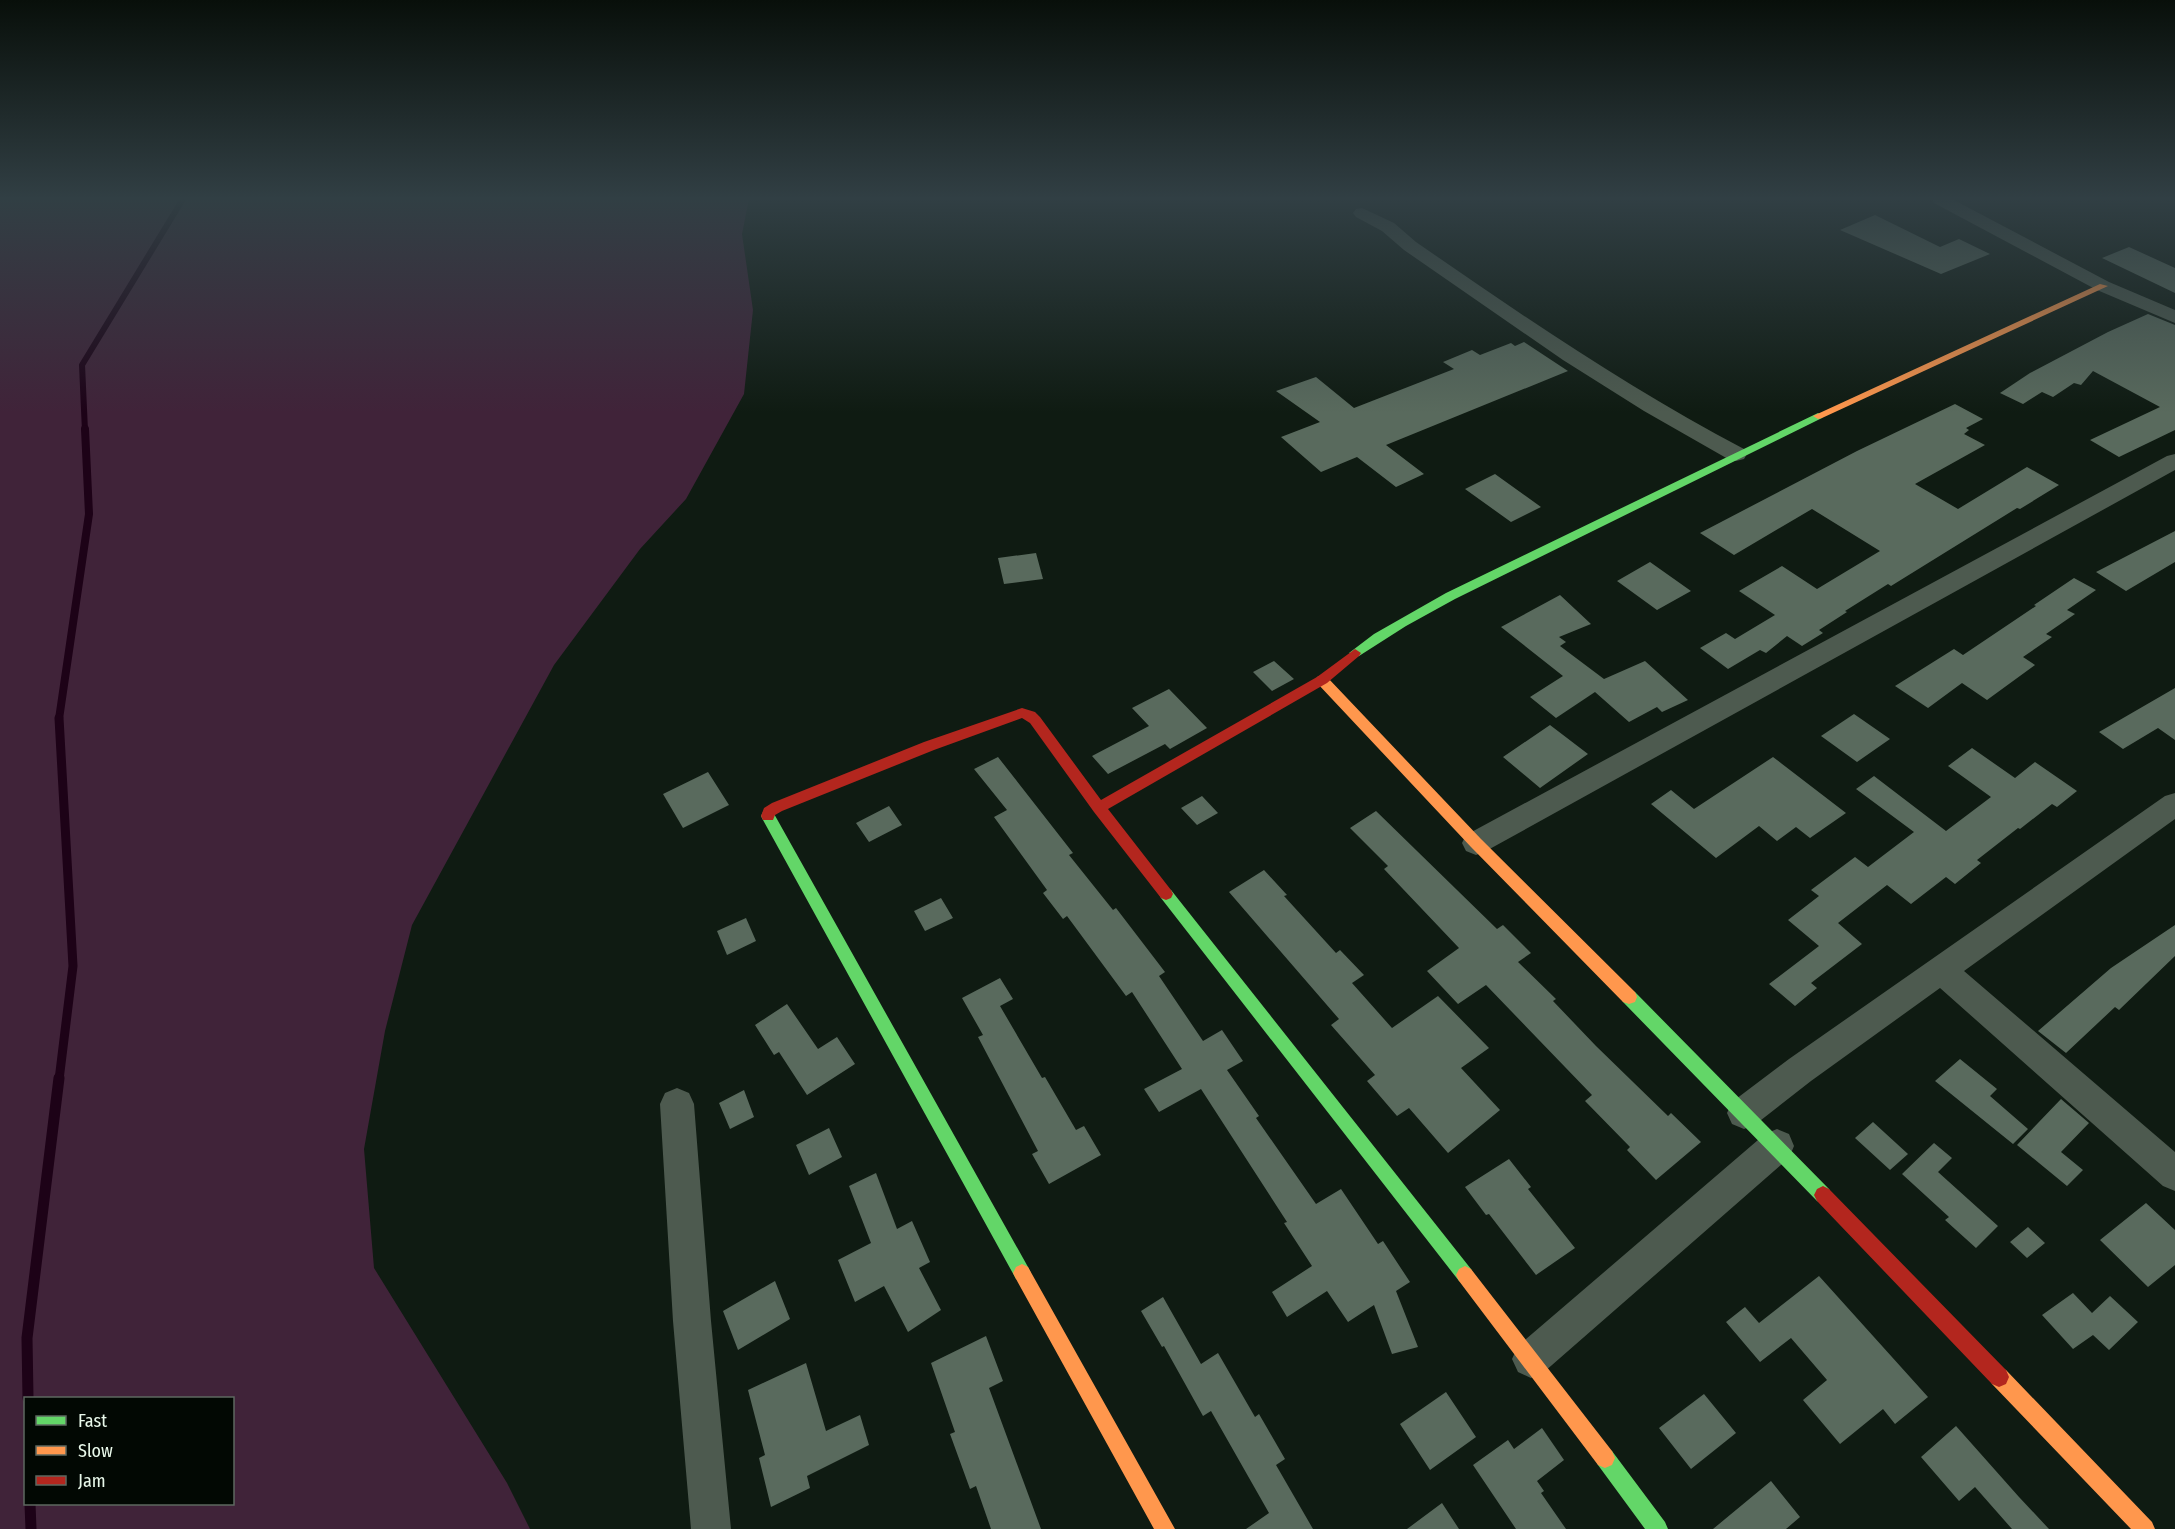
<svg xmlns="http://www.w3.org/2000/svg" width="2175" height="1529" viewBox="0 0 2175 1529" font-family="'Fira Sans Condensed',sans-serif">
	<style>
		.green { fill: #402339; fill-rule: evenodd }
		.lines { fill: none; stroke-linecap: round; stroke-linejoin: round }
		.stream-far3 { stroke: #1d0217; stroke-width: 6 }
		.stream-far2 { stroke: #1d0217; stroke-width: 8 }
		.stream-far1 { stroke: #1d0217; stroke-width: 9 }
		.stream { stroke: #1d0217; stroke-width: 11 }
		.building { fill: #596a5d }
		.street { fill: #4d5a4f; fill-rule: evenodd }
		.fast { fill: #63d668; fill-rule: evenodd }
		.slow { fill: #ff974d; fill-rule: evenodd }
		.jam { fill: #b3261e; fill-rule: evenodd }
	</style>
	<rect width="100%" height="100%" fill="#0f1b12"/>
	<path class="green" d="M 0,199 L 749,199 L 742,234 L 753,310 L 744,394 L 686,499 L 640,549 L 554,665 L 412,925 L 385,1031 L 364,1149 L 374,1268 L 507,1483 L 530,1529 L 0,1529 ZM 26,1398 L 232,1398 L 232,1504 L 26,1504 Z"/>
	<g class="lines">
		<path class="stream-far3" d="M 85,431 L 82,365 L 183,199"/>
		<path class="stream-far2" d="M 59,719 L 89,514 L 85,429"/>
		<path class="stream-far1" d="M 59,1080 L 73,966 L 59,718"/>
		<path class="stream" d="M 28,1398 L 27,1338 L 59,1078
			M 30,1504 L 31,1529"/>
	</g>
	<path class="building" d="M 1875,215 L 1940,247 L 1959,239 L 1990,254 L 1941,274 L 1840,230 Z
		M 2129,247 L 2175,268 L 2175,293 L 2102,258 Z
		M 2148,314 L 2175,325 L 2175,430 L 2119,457 L 2090,440 L 2160,407 L 2093,371 L 2081,385 L 2074,383 L 2053,397 L 2042,392 L 2023,404 L 2000,393 L 2030,373 L 2108,332 Z
		M 1524,342 L 1568,371 L 1386,445 L 1424,474 L 1396,487 L 1357,457 L 1321,472 L 1281,437 L 1320,422 L 1276,391 L 1316,377 L 1354,408 L 1454,369 L 1443,362 L 1472,350 L 1480,355 L 1511,343 L 1515,346 Z
		M 1955,404 L 1983,419 L 1966,428 L 1969,430 L 1964,434 L 1985,445 L 1915,484 L 1958,509 L 2027,467 L 2059,485 L 2020,509 L 2017,508 L 1891,586 L 1888,584 L 1845,611 L 1847,612 L 1819,630 L 1823,633 L 1802,646 L 1787,636 L 1766,653 L 1760,650 L 1728,669 L 1700,648 L 1726,633 L 1735,639 L 1775,615 L 1739,591 L 1782,566 L 1817,589 L 1880,551 L 1812,509 L 1734,555 L 1700,533 L 1857,451 Z
		M 1495,474 L 1541,507 L 1511,522 L 1465,489 Z
		M 2175,531 L 2175,562 L 2126,591 L 2096,572 Z
		M 1036,553 L 1043,579 L 1004,584 L 998,558 Z
		M 1650,562 L 1691,591 L 1657,610 L 1617,581 Z
		M 2074,578 L 2096,590 L 2067,610 L 2075,614 L 2046,634 L 2052,637 L 2023,657 L 2035,665 L 1987,700 L 1962,683 L 1928,708 L 1895,686 L 1954,649 L 1963,655 L 2036,606 L 2034,605 Z
		M 1560,595 L 1591,624 L 1559,637 L 1566,642 L 1560,646 L 1604,679 L 1645,661 L 1688,700 L 1662,712 L 1657,707 L 1629,722 L 1595,692 L 1556,718 L 1530,697 L 1563,676 L 1501,627 Z
		M 1274,661 L 1294,679 L 1272,691 L 1253,672 Z
		M 2175,688 L 2175,740 L 2158,728 L 2123,749 L 2099,732 Z
		M 1169,689 L 1207,728 L 1170,749 L 1165,744 L 1108,774 L 1092,756 L 1149,726 L 1132,708 Z
		M 1854,714 L 1890,739 L 1857,762 L 1821,736 Z
		M 1550,725 L 1588,754 L 1540,788 L 1503,757 Z
		M 1972,748 L 2015,778 L 2035,762 L 2077,791 L 2057,807 L 2052,804 L 2020,829 L 2018,828 L 1977,860 L 1981,863 L 1955,884 L 1946,877 L 1911,904 L 1887,885 L 1838,923 L 1862,944 L 1811,983 L 1817,988 L 1795,1006 L 1769,984 L 1819,946 L 1788,920 L 1819,896 L 1811,890 L 1855,857 L 1868,867 L 1914,832 L 1856,789 L 1874,776 L 1946,831 L 1991,797 L 1948,766 Z
		M 998,757 L 1073,853 L 1069,855 L 1113,910 L 1116,908 L 1165,972 L 1159,976 L 1203,1041 L 1222,1030 L 1243,1061 L 1227,1070 L 1259,1116 L 1256,1118 L 1316,1204 L 1341,1189 L 1378,1244 L 1383,1241 L 1410,1282 L 1396,1291 L 1418,1347 L 1392,1354 L 1374,1305 L 1348,1322 L 1327,1291 L 1287,1317 L 1272,1292 L 1312,1266 L 1284,1223 L 1287,1222 L 1201,1089 L 1159,1112 L 1144,1089 L 1182,1069 L 1132,992 L 1126,996 L 1067,916 L 1063,919 L 1043,893 L 1047,890 L 994,817 L 1007,810 L 974,769 Z
		M 1773,757 L 1846,813 L 1810,838 L 1796,827 L 1777,841 L 1759,826 L 1716,858 L 1651,804 L 1671,790 L 1694,809 Z
		M 708,772 L 729,805 L 683,828 L 663,794 Z
		M 1202,796 L 1218,813 L 1197,825 L 1181,808 Z
		M 889,806 L 902,825 L 869,842 L 856,823 Z
		M 1376,811 L 1497,929 L 1503,925 L 1531,953 L 1518,962 L 1556,999 L 1553,1001 L 1596,1046 L 1668,1116 L 1671,1113 L 1701,1142 L 1656,1180 L 1627,1150 L 1630,1147 L 1585,1101 L 1592,1095 L 1486,985 L 1458,1004 L 1427,971 L 1459,948 L 1384,869 L 1388,866 L 1350,828 Z
		M 1264,870 L 1287,895 L 1284,896 L 1336,953 L 1340,950 L 1364,975 L 1352,983 L 1392,1028 L 1438,996 L 1489,1048 L 1461,1068 L 1500,1110 L 1448,1153 L 1409,1108 L 1397,1116 L 1367,1081 L 1375,1075 L 1331,1025 L 1339,1019 L 1229,892 Z
		M 941,898 L 953,918 L 925,931 L 914,911 Z
		M 746,918 L 756,941 L 727,955 L 717,931 Z
		M 2175,925 L 2175,956 L 2119,1010 L 2115,1007 L 2066,1053 L 2038,1031 L 2111,968 Z
		M 1000,978 L 1013,999 L 1000,1006 L 1042,1078 L 1045,1077 L 1076,1130 L 1084,1126 L 1101,1155 L 1049,1184 L 1032,1154 L 1038,1151 L 978,1037 L 983,1035 L 962,998 Z
		M 787,1004 L 818,1049 L 837,1037 L 855,1064 L 807,1095 L 779,1052 L 774,1055 L 755,1025 Z
		M 1960,1059 L 1997,1089 L 1990,1096 L 2028,1129 L 2013,1144 L 1935,1081 Z
		M 744,1090 L 754,1117 L 730,1129 L 719,1103 Z
		M 2061,1099 L 2089,1123 L 2061,1152 L 2083,1170 L 2067,1186 L 2017,1145 Z
		M 1873,1122 L 1908,1154 L 1890,1170 L 1855,1138 Z
		M 829,1128 L 842,1157 L 809,1175 L 796,1145 Z
		M 1934,1143 L 1952,1158 L 1938,1172 L 1998,1226 L 1976,1248 L 1945,1220 L 1949,1217 L 1902,1174 Z
		M 1509,1159 L 1531,1187 L 1528,1189 L 1575,1248 L 1536,1275 L 1489,1214 L 1486,1215 L 1465,1187 Z
		M 876,1173 L 897,1229 L 912,1221 L 930,1262 L 919,1268 L 941,1310 L 908,1332 L 884,1286 L 855,1302 L 838,1260 L 871,1243 L 849,1186 Z
		M 2146,1203 L 2175,1230 L 2175,1265 L 2148,1287 L 2100,1240 Z
		M 2028,1227 L 2045,1243 L 2027,1258 L 2010,1242 Z
		M 1819,1276 L 1928,1397 L 1895,1424 L 1883,1409 L 1840,1444 L 1803,1400 L 1827,1380 L 1791,1338 L 1760,1362 L 1726,1322 L 1745,1307 L 1759,1323 Z
		M 775,1281 L 790,1319 L 738,1350 L 723,1311 Z
		M 2073,1293 L 2092,1313 L 2110,1296 L 2138,1322 L 2109,1350 L 2093,1335 L 2073,1349 L 2042,1315 Z
		M 1163,1297 L 1201,1364 L 1218,1353 L 1255,1417 L 1259,1414 L 1285,1459 L 1276,1465 L 1313,1529 L 1246,1529 L 1269,1513 L 1211,1411 L 1203,1416 L 1164,1346 L 1162,1347 L 1141,1311 Z
		M 986,1336 L 1003,1381 L 989,1388 L 1041,1529 L 991,1529 L 976,1486 L 970,1489 L 950,1434 L 955,1432 L 931,1363 Z
		M 806,1363 L 826,1431 L 860,1415 L 869,1445 L 807,1476 L 810,1488 L 771,1507 L 759,1458 L 765,1455 L 748,1390 Z
		M 1446,1392 L 1476,1437 L 1430,1470 L 1400,1424 Z
		M 1704,1394 L 1736,1433 L 1691,1469 L 1659,1428 Z
		M 1956,1426 L 2019,1497 L 2049,1529 L 2012,1529 L 1975,1487 L 1959,1501 L 1921,1457 Z
		M 1542,1428 L 1564,1460 L 1537,1481 L 1544,1491 L 1541,1493 L 1566,1529 L 1516,1529 L 1473,1465 L 1508,1440 L 1514,1449 Z
		M 1771,1481 L 1800,1517 L 1786,1529 L 1713,1529 Z
		M 1442,1503 L 1459,1529 L 1407,1529 Z"/>
	<g class="lines">
		<path class="street" d="M 1932,199 L 1952,199 L 2109,282 L 2175,310 L 2175,323 L 2097,290 L 1934,203 Z
			M 1362,208 L 1394,223 L 1416,242 C 1523,316 1629,389 1744,449 L 1747,454 L 1744,459 L 1736,461 L 1728,459 L 1644,411 L 1563,360 L 1404,250 L 1382,231 L 1356,217 L 1353,213 L 1356,209 Z
			M 2175,454 L 2175,470 L 1486,851 L 1476,855 L 1466,851 L 1462,843 L 1466,835 L 2167,456 Z
			M 2175,793 L 2175,819 L 1964,971 L 2175,1152 L 2175,1191 L 2163,1186 L 1940,988 L 1811,1081 L 1756,1124 L 1744,1129 L 1732,1124 L 1727,1113 L 1732,1102 L 1789,1059 L 2165,796 Z
			M 677,1088 L 689,1093 L 694,1104 L 711,1321 L 731,1529 L 691,1529 L 673,1321 L 660,1104 L 665,1093 Z
			M 1777,1129 L 1789,1134 L 1794,1146 L 1789,1158 L 1544,1372 L 1531,1378 L 1518,1372 L 1512,1359 L 1518,1346 L 1765,1134 Z"/>
		<path class="fast" d="M 1818,413 L 1823,416 L 1822,418 L 1455,599 L 1406,626 L 1359,656 L 1355,657 L 1349,653 L 1374,634 L 1446,593 Z
			M 768,810 L 773,812 L 1028,1267 L 1031,1273 L 1028,1279 L 1022,1282 L 1016,1279 L 763,820 L 761,816 L 763,812 Z
			M 1166,888 L 1171,890 L 1471,1269 L 1474,1275 L 1471,1281 L 1465,1284 L 1459,1281 L 1161,898 L 1159,894 L 1161,890 Z
			M 1629,990 L 1635,992 L 1829,1189 L 1832,1195 L 1829,1201 L 1823,1204 L 1817,1201 L 1623,1002 L 1621,997 L 1623,992 Z
			M 1605,1448 L 1612,1451 L 1665,1522 L 1668,1529 L 1645,1529 L 1598,1465 L 1595,1458 L 1598,1451 Z"/>
		<path class="slow" d="M 2100,284 L 2108,286 L 1822,418 L 1818,419 L 1813,416 Z
			M 1322,675 L 1327,677 L 1481,839 L 1635,992 L 1637,997 L 1635,1002 L 1629,1004 L 1623,1002 L 1471,847 L 1317,683 L 1316,680 L 1317,677 Z
			M 1022,1264 L 1028,1267 L 1175,1529 L 1154,1529 L 1016,1279 L 1013,1273 L 1016,1267 Z
			M 1465,1266 L 1471,1269 L 1612,1451 L 1615,1458 L 1612,1465 L 1605,1468 L 1598,1465 L 1459,1281 L 1456,1275 L 1459,1269 Z
			M 1999,1367 L 2006,1370 L 2152,1522 L 2155,1529 L 2131,1529 L 1992,1384 L 1989,1377 L 1992,1370 Z"/>
		<path class="jam" d="M 1355,649 L 1361,653 L 1359,656 L 1327,683 L 1108,809 L 1171,890 L 1173,894 L 1171,898 L 1166,900 L 1161,898 L 1094,812 L 1030,723 L 1022,718 L 934,750 L 782,811 L 775,815 L 773,820 L 763,820 L 761,816 L 764,808 L 772,803 L 924,742 L 1022,708 L 1035,712 L 1040,717 L 1101,800 L 1317,677 Z
			M 1823,1186 L 1829,1189 L 2006,1370 L 2009,1377 L 2006,1384 L 1999,1387 L 1992,1384 L 1817,1201 L 1814,1195 L 1817,1189 Z"/>
	</g>
	<linearGradient id="sky" x2="0" y2="1"><stop stop-color="#080f0a"/><stop offset="0.48" stop-color="#313f44"/><stop offset="1" stop-color="#313f44" stop-opacity="0"/></linearGradient>
	<rect width="2175" height="413" fill="url(#sky)"/>
	<rect x="24" y="1397" width="210" height="108" fill="#020803" stroke="#5e6860" stroke-width="1.5"/>
	<rect x="36" y="1416" width="30" height="9" fill="#63d668" stroke="#5e6860" stroke-width="1.5"/>
	<text x="78" y="1427" font-size="18" fill="#e9f9eb">Fast</text>
	<rect x="36" y="1446" width="30" height="9" fill="#ff974d" stroke="#5e6860" stroke-width="1.5"/>
	<text x="78" y="1457" font-size="18" fill="#e9f9eb">Slow</text>
	<rect x="36" y="1476" width="30" height="9" fill="#b3261e" stroke="#5e6860" stroke-width="1.5"/>
	<text x="78" y="1487" font-size="18" fill="#e9f9eb">Jam</text>
</svg>
